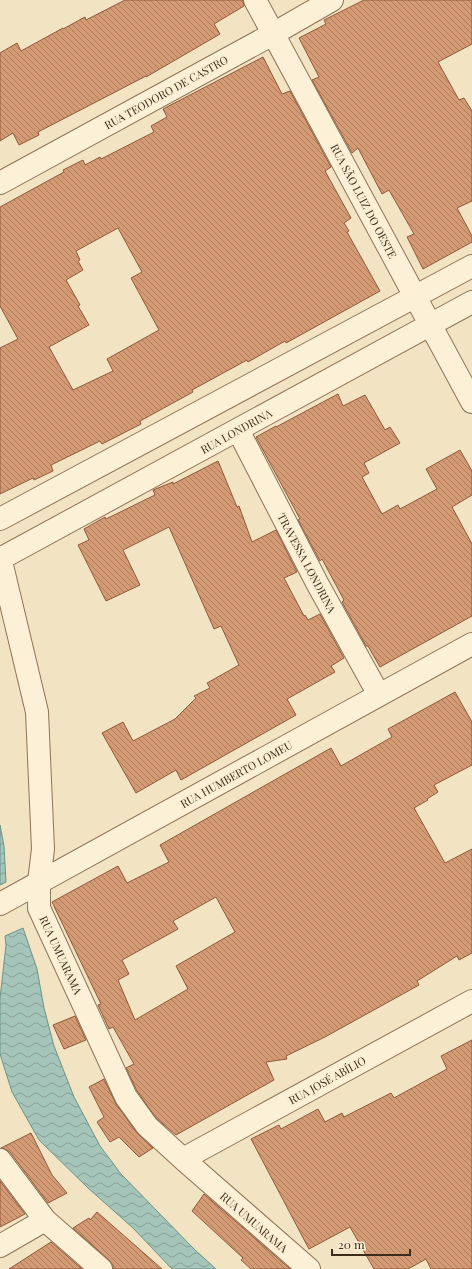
<svg xmlns="http://www.w3.org/2000/svg" width="472" height="1269" viewBox="0 0 472 1269" font-family="'Playfair Display',serif">
	<style>
		.water { fill: url(#water-waves); stroke: #6a9489 }
		.building { fill: url(#building-back-hatch); stroke: #905a3a; fill-rule: evenodd }
		.lines { fill: none; stroke-linecap: round; stroke-linejoin: round }
		.minor-casing { stroke: #8e7357; stroke-width: 24 }
		.minor { stroke: #fcf0d6; stroke-width: 22 }
		.labels { text-anchor: middle; dominant-baseline: central; stroke-width: 3.5; stroke-linejoin: round; paint-order: stroke }
		.street-label { font-size: 11px; fill: #3d2b1d; stroke: #f9edd2 }
	</style>
	<defs>
		<pattern id="water-waves" width="16" height="10" patternUnits="userSpaceOnUse"><rect width="16" height="10" fill="#a5c4ba"/><path d="M0 5q4-4 8 0t8 0" fill="none" stroke="#889f97"/></pattern>
		<pattern id="building-back-hatch" width="6" height="6" patternUnits="userSpaceOnUse"><rect width="6" height="6" fill="#d49a74"/><path d="M-1 5l2 2M0 0l6 6M5-1l2 2" fill="none" stroke="#ad7e5f"/></pattern>
	</defs>
	<rect width="100%" height="100%" fill="#f2e3c2"/>
	<path class="water" d="M 0,825 L 4,846 L 6,882 L 0,885 Z
		M 23,928 L 37,969 L 44,1008 L 54,1046 L 74,1097 L 100,1146 L 121,1174 L 194,1249 L 216,1269 L 172,1269 L 133,1228 L 88,1188 L 39,1140 L 12,1092 L 0,1054 L 0,998 L 6,945 L 5,936 Z"/>
	<path class="building" d="M 125,0 L 243,0 L 244,6 L 214,24 L 220,34 L 146,77 L 146,76 L 38,132 L 39,135 L 19,145 L 13,133 L 0,141 L 0,53 L 17,43 L 21,51 L 63,28 L 63,29 L 85,17 L 86,20 Z
		M 364,0 L 472,0 L 472,44 L 438,62 L 459,100 L 464,98 L 472,111 L 472,201 L 457,208 L 472,236 L 472,242 L 423,269 L 407,237 L 414,234 L 389,190 L 382,194 L 358,148 L 352,153 L 312,80 L 319,77 L 299,38 L 326,24 L 324,20 Z
		M 263,57 L 282,94 L 290,91 L 331,167 L 325,171 L 351,218 L 344,223 L 349,231 L 347,232 L 380,291 L 286,343 L 285,341 L 248,362 L 247,360 L 192,390 L 193,392 L 140,421 L 141,424 L 102,444 L 100,441 L 51,465 L 53,471 L 34,480 L 33,478 L 0,494 L 0,348 L 18,339 L 0,306 L 0,207 L 64,172 L 63,170 L 83,160 L 85,165 L 100,157 L 101,159 L 154,132 L 151,126 L 167,117 L 163,109 ZM 118,228 L 142,272 L 131,278 L 159,330 L 107,359 L 113,371 L 73,390 L 49,347 L 89,325 L 78,306 L 80,305 L 66,280 L 83,270 L 78,261 L 80,260 L 76,251 Z
		M 338,394 L 343,406 L 365,395 L 385,430 L 390,427 L 400,443 L 364,463 L 369,473 L 362,477 L 382,514 L 398,505 L 400,509 L 437,489 L 426,469 L 460,450 L 472,471 L 472,495 L 452,507 L 472,544 L 472,616 L 380,667 L 368,646 L 366,646 L 342,602 L 344,600 L 322,559 L 320,561 L 298,520 L 300,519 L 256,437 L 276,426 L 276,427 Z
		M 218,461 L 237,507 L 239,506 L 252,542 L 276,530 L 297,572 L 284,578 L 304,616 L 305,615 L 308,620 L 320,614 L 344,658 L 331,666 L 335,672 L 287,699 L 296,715 L 181,780 L 176,770 L 136,793 L 102,733 L 123,722 L 133,741 L 175,719 L 196,698 L 194,696 L 210,688 L 207,683 L 239,665 L 221,626 L 214,629 L 169,527 L 123,550 L 140,585 L 106,601 L 78,545 L 89,540 L 84,529 L 105,517 L 106,519 L 155,495 L 153,490 L 173,482 L 173,484 Z
		M 455,692 L 472,722 L 472,765 L 434,785 L 438,792 L 427,799 L 428,800 L 414,808 L 445,863 L 472,849 L 472,953 L 459,960 L 457,956 L 417,981 L 419,985 L 325,1037 L 286,1056 L 287,1059 L 266,1062 L 274,1080 L 176,1135 L 156,1118 L 137,1091 L 126,1068 L 134,1064 L 113,1027 L 109,1029 L 98,1005 L 101,1004 L 52,902 L 118,866 L 127,883 L 169,862 L 160,845 L 331,748 L 341,766 L 392,737 L 388,729 ZM 216,897 L 235,932 L 176,966 L 188,989 L 135,1020 L 118,980 L 129,974 L 122,960 L 178,929 L 173,921 Z
		M 75,1016 L 86,1040 L 64,1049 L 53,1025 Z
		M 472,1040 L 472,1269 L 431,1269 L 426,1259 L 408,1269 L 374,1269 L 350,1227 L 309,1249 L 251,1139 L 279,1125 L 281,1129 L 318,1109 L 325,1122 L 342,1113 L 344,1117 L 391,1093 L 394,1098 L 447,1069 L 441,1056 Z
		M 104,1079 L 116,1104 L 137,1133 L 153,1148 L 139,1157 L 119,1137 L 110,1142 L 97,1122 L 104,1117 L 89,1087 Z
		M 31,1133 L 52,1175 L 67,1193 L 48,1203 L 10,1152 L 5,1149 L 1,1148 Z
		M 0,1181 L 25,1214 L 0,1227 Z
		M 204,1194 L 290,1269 L 251,1269 L 241,1260 L 243,1258 L 192,1211 Z
		M 97,1212 L 162,1269 L 113,1269 L 113,1265 L 109,1260 L 73,1228 L 89,1218 L 90,1220 Z
		M 51,1242 L 82,1269 L 9,1269 Z"/>
	<g class="lines">
		<defs>
			<path id="minor" d="M 255,0 L 472,402
				M 0,183 L 273,34 L 332,0
				M 238,430 L 317,583 L 379,695
				M 0,519 L 472,266
				M 0,557 L 37,712 L 43,849 L 39,882 L 39,908 L 126,1097 L 147,1126 L 183,1159 L 309,1269
				M 0,559 L 472,302
				M 0,904 L 472,644
				M 183,1159 L 472,1001
				M 0,1160 L 45,1220 L 101,1269
				M 0,1246 L 45,1220"/>
		</defs>
		<use href="#minor" class="minor-casing"/>
		<use href="#minor" class="minor"/>
	</g>
	<g class="labels">
		<g class="street-label">
			<text transform="translate(166 92) rotate(-29)">RUA TEODORO DE CASTRO</text>
			<text transform="translate(364 201) rotate(62)">RUA SÃO LUIZ DO OESTE</text>
			<text transform="translate(236 431) rotate(-29)">RUA LONDRINA</text>
			<text transform="translate(307 563) rotate(62)">TRAVESSA LONDRINA</text>
			<text transform="translate(236 774) rotate(-29)">RUA HUMBERTO LOMEU</text>
			<text transform="translate(61 955) rotate(65)">RUA UMUARAMA</text>
			<text transform="translate(327 1080) rotate(-29)">RUA JOSÉ ABÍLIO</text>
			<text transform="translate(254 1222) rotate(41)">RUA UMUARAMA</text>
		</g>
	</g>
	<path d="M332 1249v6h78v-6" fill="none" stroke="#3d2b1d" stroke-width="2"/>
	<text x="338" y="1249" font-size="12" fill="#3d2b1d" stroke="#f9edd2" stroke-width="3" paint-order="stroke">20 m</text>
</svg>
